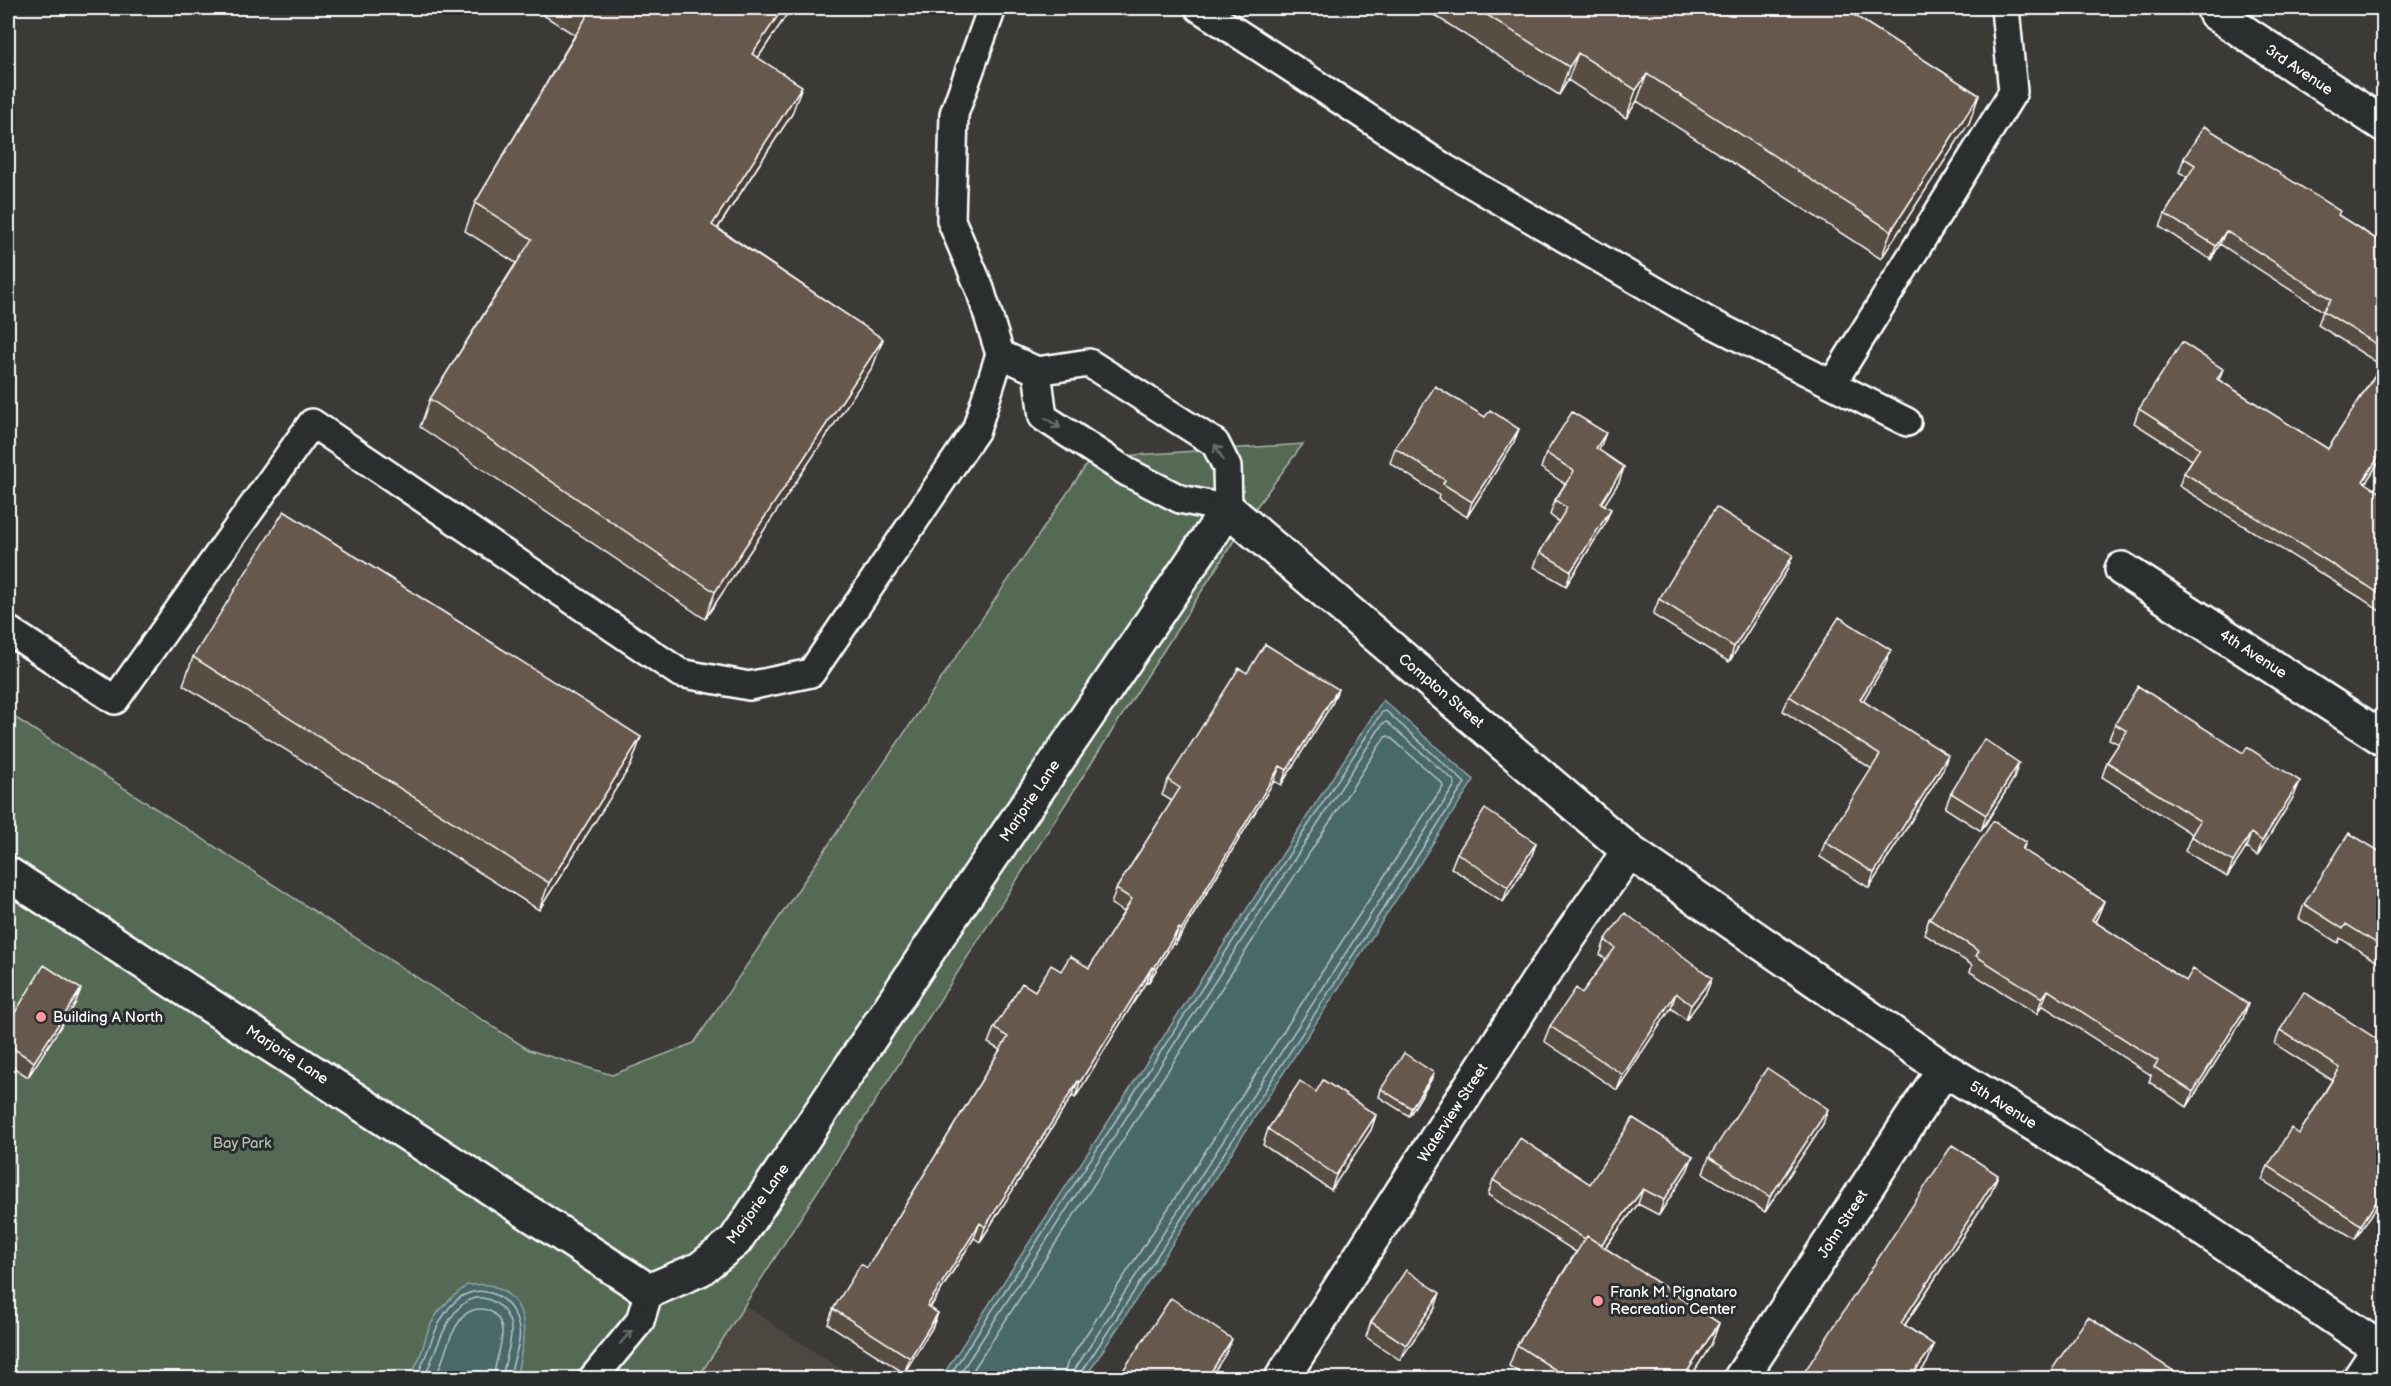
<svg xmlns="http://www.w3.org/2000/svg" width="2391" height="1386" viewBox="0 0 2391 1386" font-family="'Balsamiq Sans',sans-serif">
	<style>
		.built { fill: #4d4742 }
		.green { fill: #556a55; stroke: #aab4aa; stroke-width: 1.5 }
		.water { fill: #4a686b; stroke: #92a4a6; stroke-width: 1.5 }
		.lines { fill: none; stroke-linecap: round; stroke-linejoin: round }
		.shore { stroke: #b7c3c4; stroke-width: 1.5 }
		.service-casing { stroke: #fff; stroke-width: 32 }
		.minor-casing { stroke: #fff; stroke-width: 38 }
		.tertiary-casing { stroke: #fff; stroke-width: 38 }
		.service { stroke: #2a2d2e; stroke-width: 27 }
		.minor { stroke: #2a2d2e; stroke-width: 33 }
		.tertiary { stroke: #2a2d2e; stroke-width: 33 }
		.wall { fill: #584d42; stroke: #fff; stroke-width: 1.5 }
		.shaded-wall { fill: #473e36; stroke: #fff; stroke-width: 1.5 }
		.building { fill: #66594d; stroke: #fff; stroke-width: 1.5 }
		.oneway { stroke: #6a6c6d }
		.poi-dot { fill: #ff9aa2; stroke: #2a2d2e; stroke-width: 2 }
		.labels { text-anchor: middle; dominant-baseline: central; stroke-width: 6; stroke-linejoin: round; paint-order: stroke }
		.street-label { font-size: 15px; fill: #fff; stroke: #2a2d2e }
		.poi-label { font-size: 15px; fill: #fff; stroke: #2a2d2e; text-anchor: start }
		.park-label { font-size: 15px; fill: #b2bcb2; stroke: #2a2d2e }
	</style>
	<rect width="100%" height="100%" fill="#3c3a37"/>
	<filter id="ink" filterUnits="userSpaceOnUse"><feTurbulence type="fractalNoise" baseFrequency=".0167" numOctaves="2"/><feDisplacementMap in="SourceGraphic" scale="12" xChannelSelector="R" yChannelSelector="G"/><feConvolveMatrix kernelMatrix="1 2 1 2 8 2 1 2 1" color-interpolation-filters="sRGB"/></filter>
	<g filter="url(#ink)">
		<path class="built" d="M 744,1305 L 854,1378 L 698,1378 Z"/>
		<path class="green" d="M 1303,444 L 1249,517 L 698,1378 L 8,1378 L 8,713 L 529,1050 L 612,1075 L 694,1043 L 1091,458 Z"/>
		<path class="water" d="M 1383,700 L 1474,780 L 1085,1378 L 941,1378 Z
			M 467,1285 C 475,1285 488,1283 495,1287 C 536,1304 523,1345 516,1378 L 408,1378 C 420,1364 422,1348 428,1331 C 435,1311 451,1298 467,1285 Z"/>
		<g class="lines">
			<path class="shore" d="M 416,1378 C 428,1355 433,1328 449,1308 C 473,1277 513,1292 519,1329 C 522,1344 511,1363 510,1378
				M 424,1378 C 437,1353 454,1275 497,1304 C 505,1310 512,1322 511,1332 C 511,1348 503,1363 503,1378
				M 435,1378 C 445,1359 447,1337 461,1319 C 475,1301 502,1308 502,1333 C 502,1348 494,1363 494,1378
				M 948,1378 L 1382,712 L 1386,711 L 1465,783 L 1081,1373 L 1080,1378
				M 957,1378 L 1383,723 L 1387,722 L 1454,781 L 1455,785 L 1075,1369 L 1073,1378
				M 968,1378 L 1385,737 L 1389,736 L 1442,783 L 1443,786 L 1067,1364 L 1063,1378"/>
			<defs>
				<path id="service" d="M 1199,8 L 1446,169 L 1709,322 L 1907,422
					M 1000,354 L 1037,371 L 1089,363 L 1215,443 L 1227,467 L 1228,509 L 1180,499 L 1127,472 L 1043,417 L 1037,371
					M 1832,384 L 2013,92 L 2005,8
					M 8,630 L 115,700 L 312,423 L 680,673 L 749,686 L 811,673 L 976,430 L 1000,354 L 980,289 L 951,220 L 954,114 L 992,8
					M 593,1378 L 640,1321 L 649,1291"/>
				<path id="minor" d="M 2215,13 L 2384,125
					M 2122,569 L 2384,739
					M 8,874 L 649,1291 L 700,1269 L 735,1241 L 936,939 L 1228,509 L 1629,851 L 1944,1069 L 2179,1213 L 2379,1348
					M 1282,1378 L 1539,980 L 1629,851
					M 1741,1378 L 1944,1069
					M 2360,1378 L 2384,1342"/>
				<path id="tertiary" d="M 2379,1348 L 2384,1351"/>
			</defs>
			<use href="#service" class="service-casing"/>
			<use href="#minor" class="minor-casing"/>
			<use href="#tertiary" class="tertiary-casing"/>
			<use href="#service" class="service"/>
			<use href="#minor" class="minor"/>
			<use href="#tertiary" class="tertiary"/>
		</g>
		<path class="wall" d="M 532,8 L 791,8 L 758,58 L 792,114 L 718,228 L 883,339 L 873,366 L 705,619 L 420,427 L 430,399 L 516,263 L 465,231 L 475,203 L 575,35 Z
			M 1423,8 L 1843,8 L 1979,95 L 1969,123 L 1881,259 L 1637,101 L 1626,118 L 1568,80 L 1559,95 Z
			M 2184,158 L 2338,215 L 2384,244 L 2384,454 L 2365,483 L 2384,495 L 2384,614 L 2361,598 L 2179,486 L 2184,473 L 2192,460 L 2134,423 L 2139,409 L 2223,369 L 2219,380 L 2328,449 L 2381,365 L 2318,325 L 2323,311 L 2220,244 L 2211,260 L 2160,227 L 2165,214 L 2187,177 L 2179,172 Z
			M 1485,417 L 1519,429 L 1513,444 L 1467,517 L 1438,499 L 1439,495 L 1390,463 L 1395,448 Z
			M 1600,448 L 1599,450 L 1624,467 L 1619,482 L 1604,505 L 1605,524 L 1566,586 L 1534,567 L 1540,552 L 1559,522 L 1550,515 L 1555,500 L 1565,484 L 1541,468 L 1546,453 Z
			M 1787,570 L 1729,662 L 1653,615 L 1659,599 Z
			M 193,657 L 641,737 L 631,765 L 539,910 L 183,685 Z
			M 1885,665 L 1863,700 L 1943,770 L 1869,888 L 1820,857 L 1825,842 L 1872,769 L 1783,711 L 1789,696 Z
			M 1247,673 L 1338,689 L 1332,704 L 1281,785 L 1274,781 L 1175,945 L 1173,943 L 1148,983 L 1146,982 L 1075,1098 L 1072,1096 L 980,1242 L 974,1238 L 930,1308 L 938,1313 L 932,1328 L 904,1373 L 828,1324 L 833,1309 L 867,1268 L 1000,1050 L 988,1043 L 994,1028 L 1035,991 L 1061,971 L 1089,968 L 1124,912 L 1111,904 L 1116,889 L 1172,801 L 1162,795 L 1168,780 Z
			M 2115,724 L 2243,753 L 2300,781 L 2294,796 L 2257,856 L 2246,848 L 2227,877 L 2185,851 L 2192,834 L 2102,777 L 2107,762 L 2119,744 L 2109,739 Z
			M 2014,778 L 1981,831 L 1945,808 L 1951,793 Z
			M 2026,842 L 2023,850 L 2104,901 L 2098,916 L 2095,922 L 2243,1019 L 2187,1107 L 2149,1082 L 2151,1075 L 2042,1005 L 2037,1014 L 1970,972 L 1972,965 L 1924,934 L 1929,919 Z
			M 1536,843 L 1531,858 L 1503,902 L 1451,868 L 1457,853 Z
			M 2384,854 L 2384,966 L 2340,938 L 2338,943 L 2299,919 L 2304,904 Z
			M 1605,940 L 1712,978 L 1706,993 L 1686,1020 L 1671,1008 L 1617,1090 L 1544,1041 L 1550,1026 L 1582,993 L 1606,960 L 1600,955 Z
			M 75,1004 L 28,1077 L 8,1064 L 8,1024 Z
			M 2280,1030 L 2378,1040 L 2384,1037 L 2384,1196 L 2355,1239 L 2262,1180 L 2268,1166 L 2299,1134 L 2332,1080 L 2275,1044 Z
			M 1431,1080 L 1409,1116 L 1379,1097 L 1381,1089 Z
			M 1316,1092 L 1376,1115 L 1371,1130 L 1331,1190 L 1263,1145 L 1268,1129 Z
			M 1823,1124 L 1765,1212 L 1703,1173 L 1709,1157 Z
			M 1693,1156 L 1687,1171 L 1659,1215 L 1638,1204 L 1605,1248 L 1719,1323 L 1711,1345 L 1690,1378 L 1528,1378 L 1509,1366 L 1517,1345 L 1576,1252 L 1488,1195 L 1493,1180 L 1590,1184 Z
			M 1991,1193 L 1905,1325 L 1934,1345 L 1927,1363 L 1916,1378 L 1801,1378 L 1803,1374 Z
			M 1435,1308 L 1400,1360 L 1366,1337 L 1371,1322 Z"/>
		<path class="shaded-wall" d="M 783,8 L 791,8 L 742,82 L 752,54 Z
			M 1578,53 L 1568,80 L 1559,95 L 1569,67 Z
			M 1647,74 L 1637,101 L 1626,118 L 1636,90 Z
			M 802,86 L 792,114 L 702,252 L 712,225 Z
			M 1979,95 L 1969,123 L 1881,259 L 1891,231 Z
			M 2226,231 L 2220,244 L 2211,260 L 2216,246 Z
			M 883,339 L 873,366 L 705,619 L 715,592 Z
			M 1519,429 L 1513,444 L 1467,517 L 1472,502 Z
			M 1606,433 L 1600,448 L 1590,463 L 1596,448 Z
			M 2384,449 L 2384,454 L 2358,495 L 2363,481 Z
			M 1624,467 L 1619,482 L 1596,518 L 1601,503 Z
			M 1611,509 L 1605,524 L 1566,586 L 1571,571 Z
			M 1793,555 L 1787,570 L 1729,662 L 1734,647 Z
			M 1891,650 L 1885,665 L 1855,714 L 1860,699 Z
			M 1338,689 L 1332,704 L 1281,785 L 1287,770 Z
			M 641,737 L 631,765 L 539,910 L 549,883 Z
			M 1948,755 L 1943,770 L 1869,888 L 1874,873 Z
			M 2019,763 L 2014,778 L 1981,831 L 1986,815 Z
			M 1280,766 L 1274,781 L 1175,945 L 1181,930 Z
			M 2300,781 L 2294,796 L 2257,856 L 2262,841 Z
			M 2251,833 L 2246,848 L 2227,877 L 2233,862 Z
			M 1536,843 L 1531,858 L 1503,902 L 1508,887 Z
			M 2104,901 L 2098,916 L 2087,935 L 2092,920 Z
			M 1179,928 L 1173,943 L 1148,983 L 1154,968 Z
			M 1152,967 L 1146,982 L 1075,1098 L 1080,1082 Z
			M 1712,978 L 1706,993 L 1686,1020 L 1691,1005 Z
			M 81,989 L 75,1004 L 28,1077 L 34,1062 Z
			M 2048,990 L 2042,1005 L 2037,1014 L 2042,998 Z
			M 1676,993 L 1671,1008 L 1617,1090 L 1623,1075 Z
			M 2248,1004 L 2243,1019 L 2187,1107 L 2193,1092 Z
			M 1434,1073 L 1431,1080 L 1409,1116 L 1411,1108 Z
			M 1078,1081 L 1072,1096 L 980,1242 L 985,1227 Z
			M 1828,1109 L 1823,1124 L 1765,1212 L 1770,1197 Z
			M 1376,1115 L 1371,1130 L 1331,1190 L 1336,1175 Z
			M 1693,1156 L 1687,1171 L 1659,1215 L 1664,1200 Z
			M 1998,1175 L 1991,1193 L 1894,1341 L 1901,1323 Z
			M 1643,1189 L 1638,1204 L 1593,1263 L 1599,1248 Z
			M 2384,1190 L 2384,1196 L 2355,1239 L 2361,1225 Z
			M 980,1223 L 974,1238 L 921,1321 L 927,1306 Z
			M 1440,1293 L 1435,1308 L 1400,1360 L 1406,1345 Z
			M 938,1313 L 932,1328 L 904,1373 L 910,1358 Z
			M 1719,1323 L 1711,1345 L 1690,1378 L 1683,1378 Z
			M 1232,1339 L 1227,1352 L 1210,1378 L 1207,1378 Z
			M 1934,1345 L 1927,1363 L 1916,1378 L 1910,1378 Z"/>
		<path class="building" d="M 585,8 L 783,8 L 752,54 L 802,86 L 712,225 L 883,339 L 715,592 L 430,399 L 532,239 L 475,203 L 590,11 Z
			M 1476,8 L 1843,8 L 1979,95 L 1891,231 L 1647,74 L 1636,90 L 1578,53 L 1569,67 Z
			M 2204,126 L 2340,211 L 2338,215 L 2384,244 L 2384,349 L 2323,311 L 2331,299 L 2226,231 L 2216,246 L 2165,214 L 2195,165 L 2184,158 Z
			M 2182,342 L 2223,369 L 2217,379 L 2328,449 L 2384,361 L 2384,449 L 2363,481 L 2384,495 L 2384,597 L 2366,585 L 2184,473 L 2200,448 L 2139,409 Z
			M 1435,386 L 1485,417 L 1490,410 L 1519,429 L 1472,502 L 1443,484 L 1445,480 L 1395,448 Z
			M 1572,412 L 1606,433 L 1596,448 L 1624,467 L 1601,503 L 1611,509 L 1571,571 L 1540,552 L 1567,508 L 1555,500 L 1574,471 L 1546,453 Z
			M 1716,507 L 1793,555 L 1734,647 L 1659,599 Z
			M 284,511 L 641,737 L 549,883 L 193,657 Z
			M 1839,617 L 1891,650 L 1860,699 L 1948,755 L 1874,873 L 1825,842 L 1880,755 L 1789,696 Z
			M 1265,644 L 1338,689 L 1287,770 L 1280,766 L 1181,930 L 1179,928 L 1154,968 L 1152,967 L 1080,1082 L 1078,1081 L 985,1227 L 980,1223 L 927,1306 L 938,1313 L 910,1358 L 833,1309 L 861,1264 L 867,1268 L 1008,1037 L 994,1028 L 1022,983 L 1035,991 L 1051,965 L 1061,971 L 1070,956 L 1089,968 L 1132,899 L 1116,889 L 1180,788 L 1168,780 L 1239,668 L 1247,673 Z
			M 2138,686 L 2243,753 L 2247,747 L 2300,781 L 2262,841 L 2251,833 L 2233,862 L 2191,836 L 2200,821 L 2107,762 L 2127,731 L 2115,724 Z
			M 1984,739 L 2019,763 L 1986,815 L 1951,793 Z
			M 1485,809 L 1536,843 L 1508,887 L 1457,853 Z
			M 1993,821 L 2026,842 L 2022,849 L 2104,901 L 2092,920 L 2186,981 L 2193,969 L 2248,1004 L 2193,1092 L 2154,1067 L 2158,1061 L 2048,990 L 2042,998 L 1976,956 L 1979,951 L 1929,919 Z
			M 2349,833 L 2384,854 L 2384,948 L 2346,924 L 2343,929 L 2304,904 Z
			M 1625,913 L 1712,978 L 1691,1005 L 1676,993 L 1623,1075 L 1550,1026 L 1576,988 L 1582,993 L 1615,948 L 1605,940 Z
			M 44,965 L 81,989 L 34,1062 L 8,1045 L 8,1024 Z
			M 2304,992 L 2378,1040 L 2381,1035 L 2384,1037 L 2384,1190 L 2361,1225 L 2268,1166 L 2291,1128 L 2299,1134 L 2340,1068 L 2280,1030 Z
			M 1404,1053 L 1434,1073 L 1411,1108 L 1381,1089 Z
			M 1767,1068 L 1828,1109 L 1770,1197 L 1709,1157 Z
			M 1323,1080 L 1376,1115 L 1336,1175 L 1268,1129 L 1300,1081 L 1316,1092 Z
			M 1633,1118 L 1693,1156 L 1664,1200 L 1643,1189 L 1601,1245 L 1587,1236 L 1585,1239 L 1493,1180 L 1520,1138 L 1590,1184 Z
			M 1952,1145 L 1998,1175 L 1901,1323 L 1934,1345 L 1910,1378 L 1809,1378 L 1803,1374 Z
			M 1587,1236 L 1719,1323 L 1683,1378 L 1568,1378 L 1517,1345 Z
			M 1406,1270 L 1440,1293 L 1406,1345 L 1371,1322 Z
			M 1171,1298 L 1232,1339 L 1207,1378 L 1118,1378 Z
			M 2088,1317 L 2185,1378 L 2046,1378 Z"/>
		<defs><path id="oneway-shaft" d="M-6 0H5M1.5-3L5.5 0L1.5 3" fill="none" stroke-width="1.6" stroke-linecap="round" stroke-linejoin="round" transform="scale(1.5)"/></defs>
		<g class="oneway">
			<use href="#oneway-shaft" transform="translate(1053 423) rotate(33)"/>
			<use href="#oneway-shaft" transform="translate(1219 452) rotate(-118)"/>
			<use href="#oneway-shaft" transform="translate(626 1337) rotate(-49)"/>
		</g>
	</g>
	<g class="poi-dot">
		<circle cx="41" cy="1017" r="6"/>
		<circle cx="1598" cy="1301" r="6"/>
	</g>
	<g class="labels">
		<g class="street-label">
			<text transform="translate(2299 70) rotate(34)">3rd Avenue</text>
			<text transform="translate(2253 654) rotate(33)">4th Avenue</text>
			<text transform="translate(1441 691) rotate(40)">Compton Street</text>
			<text transform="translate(1030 801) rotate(-56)">Marjorie Lane</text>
			<text transform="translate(287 1055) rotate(33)">Marjorie Lane</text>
			<text transform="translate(2003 1105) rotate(32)">5th Avenue</text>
			<text transform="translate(1453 1113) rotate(-57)">Waterview Street</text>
			<text transform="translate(758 1204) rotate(-54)">Marjorie Lane</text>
			<text transform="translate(1843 1224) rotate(-57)">John Street</text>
		</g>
		<g class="poi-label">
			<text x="53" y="1017">Building A North</text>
			<text x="1610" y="1292">Frank M. Pignataro<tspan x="1610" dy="17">Recreation Center</tspan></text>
		</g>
		<g class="park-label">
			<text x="242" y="1143">Bay Park</text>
		</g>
	</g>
	<rect width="2391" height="1386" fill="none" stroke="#2a2d2e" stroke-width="30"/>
	<rect x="15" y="15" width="2361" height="1356" fill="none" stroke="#fff" stroke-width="2" filter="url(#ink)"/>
</svg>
